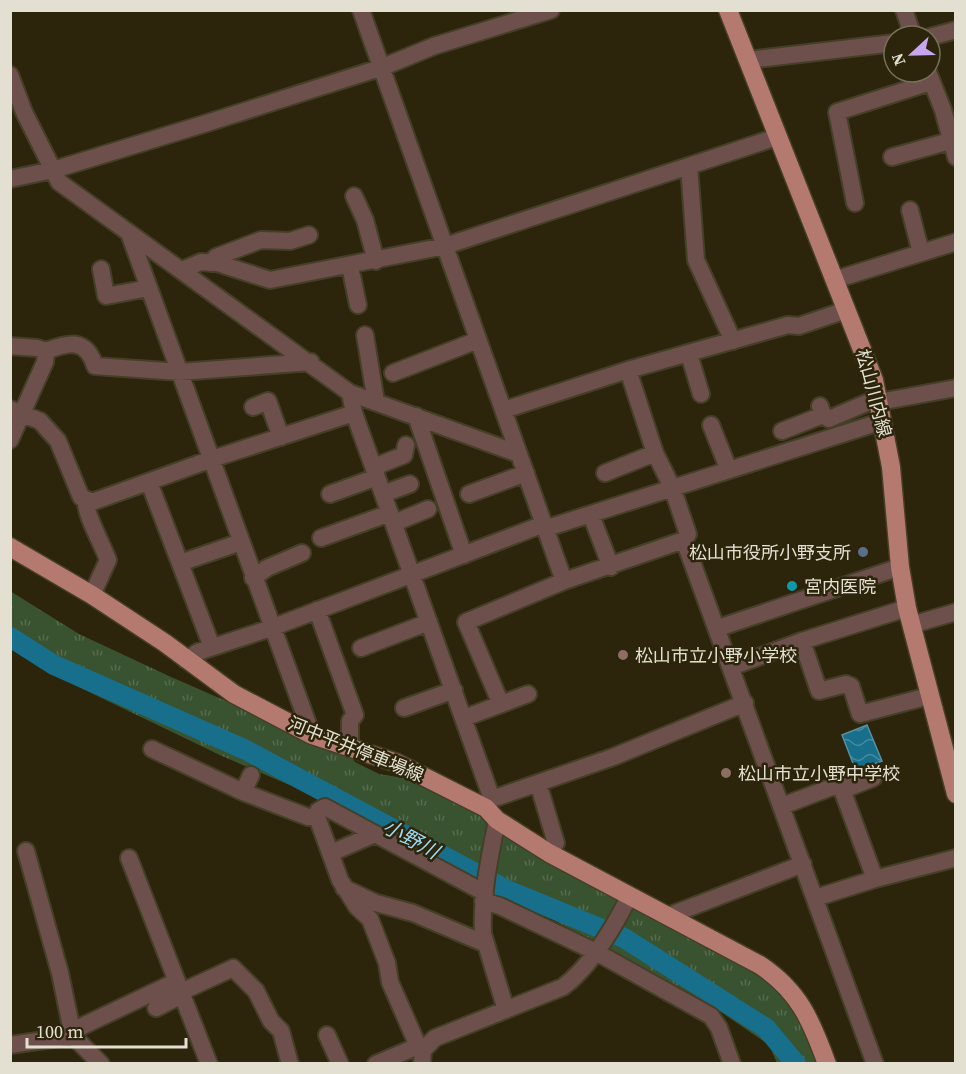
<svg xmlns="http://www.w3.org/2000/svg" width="966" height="1074" viewBox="0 0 966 1074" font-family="'Source Serif 4','Noto Sans JP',serif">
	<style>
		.grass { fill: url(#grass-tufts) }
		.water { fill: url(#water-waves); stroke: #5491a1; stroke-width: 1.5 }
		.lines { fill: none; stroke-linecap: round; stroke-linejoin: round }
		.river { stroke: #176f8c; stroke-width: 20 }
		.minor-casing { stroke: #463f28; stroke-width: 20 }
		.major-casing { stroke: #463f28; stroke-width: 21 }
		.minor { stroke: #6d504b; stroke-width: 16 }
		.major { stroke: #b4796f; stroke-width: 18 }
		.service-dot { fill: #5c6f8a; stroke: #2c250c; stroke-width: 2 }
		.culture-dot { fill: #0f9aa8; stroke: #2c250c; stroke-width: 2 }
		.education-dot { fill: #8d6e63; stroke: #2c250c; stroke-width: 2 }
		.labels { text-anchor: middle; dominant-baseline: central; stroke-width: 5; stroke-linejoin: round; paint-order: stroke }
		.street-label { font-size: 18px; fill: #e4e0d1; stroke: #2c250c }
		.poi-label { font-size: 18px; fill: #e4e0d1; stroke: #2c250c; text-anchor: start }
		.water-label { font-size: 20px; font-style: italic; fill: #9ddaf4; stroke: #2c250c }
	</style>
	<defs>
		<pattern id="grass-tufts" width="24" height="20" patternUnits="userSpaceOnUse" patternTransform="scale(1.5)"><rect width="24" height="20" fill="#395331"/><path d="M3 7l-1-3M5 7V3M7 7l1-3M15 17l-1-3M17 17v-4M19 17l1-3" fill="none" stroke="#566b4e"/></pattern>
		<pattern id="water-waves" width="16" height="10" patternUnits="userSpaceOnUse" patternTransform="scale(1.5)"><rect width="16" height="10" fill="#176f8c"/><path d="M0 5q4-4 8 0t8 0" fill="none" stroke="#448aa0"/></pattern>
	</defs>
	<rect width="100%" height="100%" fill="#2c250c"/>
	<path class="grass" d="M 10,591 L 79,634 L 171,677 L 350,755 L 355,762 L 379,774 L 404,778 L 482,817 L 775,981 L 788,995 L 819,1063 L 777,1063 L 769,1045 L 721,1012 L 492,886 L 322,795 L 287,784 L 222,756 L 62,679 L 50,668 L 11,645 Z"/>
	<path class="water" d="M 867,725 L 882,761 L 856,771 L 842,735 Z"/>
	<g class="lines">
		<path class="river" d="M 10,637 L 54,665 L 246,750 L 507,890 L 624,938 L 766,1028 L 796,1064"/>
		<defs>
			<path id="minor" d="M 361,10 L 564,581 L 684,540 L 875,1064
				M 904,10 L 913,36
				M 930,37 L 956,30
				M 748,60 L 894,43
				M 928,72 L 943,110 L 956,157
				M 10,75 L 24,112 L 59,182 L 350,393 L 519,454
				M 892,157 L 950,141
				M 689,166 L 696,260 L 733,341
				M 10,179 L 53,170 L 207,123 L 383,67 L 434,46 L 551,10
				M 354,196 L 365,220 L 376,261
				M 855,203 L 837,112 L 931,82
				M 910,210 L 921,253
				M 129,233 L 312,735
				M 211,263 L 216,257 L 261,240 L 290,241 L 309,235
				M 350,266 L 358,305
				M 101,269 L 106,296 L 149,288
				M 182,270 L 201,262 L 217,263 L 270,280 L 445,246 L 777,137
				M 834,280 L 956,242
				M 365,335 L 376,402
				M 10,346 L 37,348 L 46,351 C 69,342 86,338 95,366 L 180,372 L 311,362
				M 689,354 L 701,394
				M 628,370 L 655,453 L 672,487 L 688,534 L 684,540
				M 393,373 L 478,340
				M 350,393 L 354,413 L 492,799
				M 879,402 L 956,388
				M 820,406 L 823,415 L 829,419 L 878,398
				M 253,407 L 268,401 L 281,437
				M 10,409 L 40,421 L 58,441 L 81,497 L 92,502 L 212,459 L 354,413
				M 504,410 L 628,370 L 788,325 L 799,326 L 846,310
				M 416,416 L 464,555
				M 711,425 L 728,468
				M 782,431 L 823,415
				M 10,440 L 45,362 L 46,351
				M 374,467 L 404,455 L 406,445
				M 605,473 L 655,453
				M 149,482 L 212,647
				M 330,494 L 377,477
				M 383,494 L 410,484
				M 469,494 L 526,473
				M 86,502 C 85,513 103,546 108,560 L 92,595
				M 591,515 L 611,567
				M 394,523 L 428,509
				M 547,528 L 883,421
				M 321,538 L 390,513
				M 180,563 L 241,542
				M 253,578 L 267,568 L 302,553
				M 317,610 L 355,715 L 350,721 L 350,748
				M 911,625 L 956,612
				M 718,628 L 900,567
				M 802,641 L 907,608
				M 361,648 L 429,622
				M 186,660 L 198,652 L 271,628 L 544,524
				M 731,667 L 802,641 L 819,691 L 846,684 L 851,686 L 860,714 L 929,696
				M 501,704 L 466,622 L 564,581
				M 404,708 L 454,690
				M 464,718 L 528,694
				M 152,749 L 243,792 L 308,817 L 317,817 L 340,880 L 357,907 L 370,919 L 387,963 L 390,982 L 418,1046 L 423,1050
				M 538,783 L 556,843 L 549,853
				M 843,790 L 873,778
				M 243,792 L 251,775
				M 782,806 L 840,784 L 875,879
				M 486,808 L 492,799 L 613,757 L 745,703
				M 317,817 L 318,811 L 325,807 L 485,893
				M 497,820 C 490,856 481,896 483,934 L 506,1010
				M 26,851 L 60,973 L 73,1036 L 101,1064
				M 331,853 L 375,834
				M 129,858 L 209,1064
				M 344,888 L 376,903 L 413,913 L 486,944
				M 815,898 L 875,879 L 956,858
				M 483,901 L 500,906 L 596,952 L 711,1016 L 719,1028 L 732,1064
				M 668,916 L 803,864
				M 181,992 L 233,968 L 256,991 L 271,1021 L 281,1031 L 290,1064
				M 156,1008 L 182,995
				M 72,1031 L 177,981
				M 327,1035 L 340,1064
				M 10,1045 L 73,1036
				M 376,1064 L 418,1046
				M 422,1064 L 423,1050 L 435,1038 L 563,987 C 592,965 613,929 629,897"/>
			<path id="major" d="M 728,10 L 874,380 L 891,467 L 900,567 L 907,608 L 956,794
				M 10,547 L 92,595 L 165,643 L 234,694 L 312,735 L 397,763 L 486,808 L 497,820 L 549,853 L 760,965 C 799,991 811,1020 827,1064"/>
		</defs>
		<use href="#minor" class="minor-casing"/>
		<use href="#major" class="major-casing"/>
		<use href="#minor" class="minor"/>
		<use href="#major" class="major"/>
	</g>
	<circle class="service-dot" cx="863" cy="552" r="6"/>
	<circle class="culture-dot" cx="792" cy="586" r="6"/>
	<g class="education-dot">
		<circle cx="623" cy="655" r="6"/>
		<circle cx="726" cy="773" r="6"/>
	</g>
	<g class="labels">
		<g class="street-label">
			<text transform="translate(874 393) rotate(75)">松山川内線</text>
			<text transform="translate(356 749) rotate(22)">河中平井停車場線</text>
		</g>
		<g class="poi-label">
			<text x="851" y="552" text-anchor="end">松山市役所小野支所</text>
			<text x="804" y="586">宮内医院</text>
			<text x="635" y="655">松山市立小野小学校</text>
			<text x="738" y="773">松山市立小野中学校</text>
		</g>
		<g class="water-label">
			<text transform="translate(411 839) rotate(28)">小野川</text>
		</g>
	</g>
	<rect width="966" height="1074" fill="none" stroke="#e4e0d1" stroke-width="24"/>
	<g transform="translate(912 54) rotate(248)"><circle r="28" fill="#2c250c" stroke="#76705b" stroke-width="1.5"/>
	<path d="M0-4.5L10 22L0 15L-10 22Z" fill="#c8a6ef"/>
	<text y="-9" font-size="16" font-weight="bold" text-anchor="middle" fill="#e4e0d1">N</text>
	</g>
	<path d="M27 1038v9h159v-9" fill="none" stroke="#e4e0d1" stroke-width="3"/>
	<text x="36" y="1038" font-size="18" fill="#e4e0d1" stroke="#2c250c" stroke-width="4.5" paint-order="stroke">100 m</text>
</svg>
